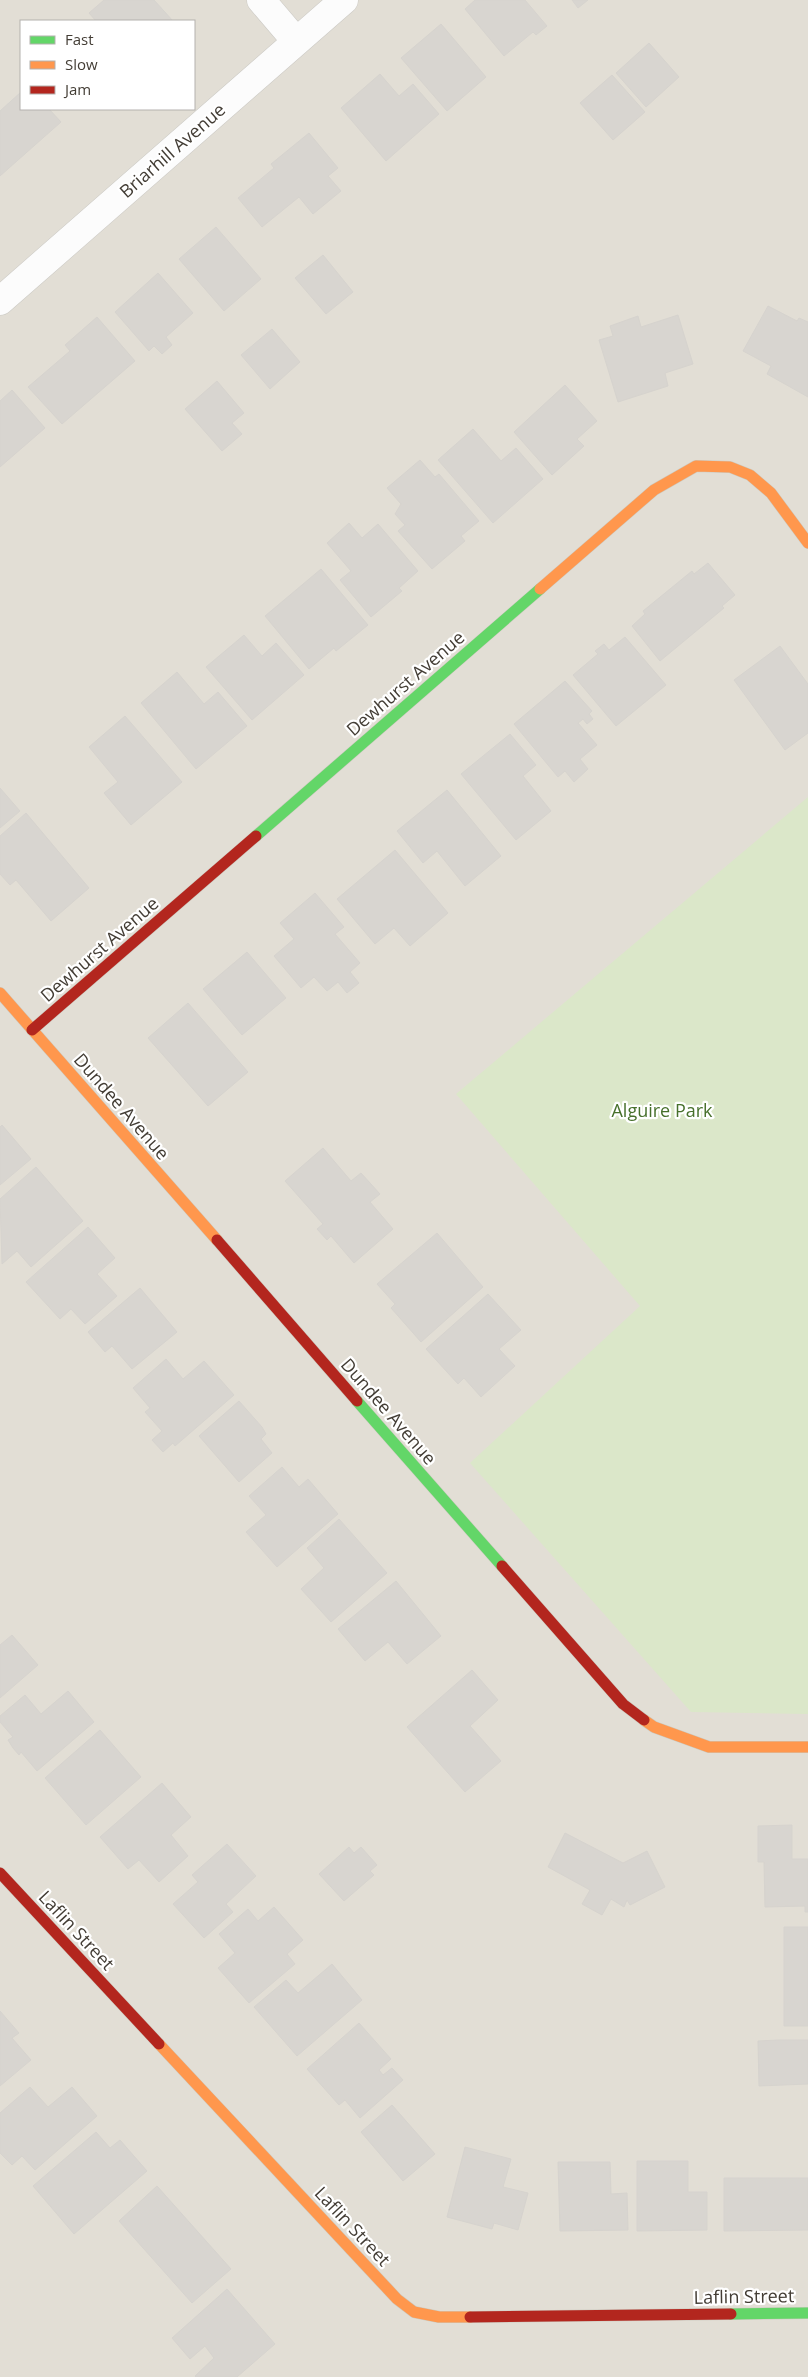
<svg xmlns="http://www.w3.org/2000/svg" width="808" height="2377" viewBox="0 0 808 2377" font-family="'Open Sans',sans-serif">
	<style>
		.residential { fill: #e2ded5; fill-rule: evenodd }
		.green { fill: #dbe7c9 }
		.building { fill: #d8d5d0; stroke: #d6d3ce }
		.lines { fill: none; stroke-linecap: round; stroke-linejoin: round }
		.street-casing { stroke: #cccac5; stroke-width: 29 }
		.fast-casing { stroke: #ccc9bf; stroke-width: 12 }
		.slow-casing { stroke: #ccc9bf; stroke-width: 12 }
		.jam-casing { stroke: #ccc9bf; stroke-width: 12 }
		.street { stroke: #fcfcfc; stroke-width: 28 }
		.fast { stroke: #63d668; stroke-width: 11 }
		.slow { stroke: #ff974d; stroke-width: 11 }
		.jam { stroke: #b3261e; stroke-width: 11 }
		.labels { text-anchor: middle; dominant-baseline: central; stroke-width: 4.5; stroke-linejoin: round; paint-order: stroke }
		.street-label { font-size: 18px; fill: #433d35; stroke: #fff }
		.park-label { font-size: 18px; fill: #47702c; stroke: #fff }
	</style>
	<rect width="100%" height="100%" fill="#eeece8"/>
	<path class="residential" d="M 0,0 L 808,0 L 808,2377 L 0,2377 ZM 21,21 L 194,21 L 194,109 L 21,109 Z"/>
	<path class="green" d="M 808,797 L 808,1714 L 691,1712 L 470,1463 L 640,1306 L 456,1094 Z"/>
	<path class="building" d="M 104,0 L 154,0 L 173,21 L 96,21 L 89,13 Z
		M 475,0 L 525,0 L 547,26 L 536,35 L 533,32 L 504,56 L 465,9 Z
		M 572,0 L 588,0 L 578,8 Z
		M 441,24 L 486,77 L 447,111 L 401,58 Z
		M 649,43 L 679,77 L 646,107 L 616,73 Z
		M 380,74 L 399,96 L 413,84 L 439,114 L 386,161 L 341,108 Z
		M 612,75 L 645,112 L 613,140 L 580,103 Z
		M 21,92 L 21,109 L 49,109 L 61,122 L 0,176 L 0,111 Z
		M 309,133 L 338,168 L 328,176 L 341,191 L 313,214 L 299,197 L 262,227 L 238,198 L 274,168 L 271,164 Z
		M 216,227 L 261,279 L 224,311 L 179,259 Z
		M 323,255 L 353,292 L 326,314 L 295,278 Z
		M 158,273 L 193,313 L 166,337 L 172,345 L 162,354 L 154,346 L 149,351 L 115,312 Z
		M 768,306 L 797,321 L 799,318 L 808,322 L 808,397 L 767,374 L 771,366 L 743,351 Z
		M 678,315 L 693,364 L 665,373 L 668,386 L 618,402 L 599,340 L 613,336 L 610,326 L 638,316 L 641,327 Z
		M 97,317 L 135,361 L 62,424 L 28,387 L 70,351 L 65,345 Z
		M 272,329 L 300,362 L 270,389 L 241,355 Z
		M 217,381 L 244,413 L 232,423 L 242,434 L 222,451 L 185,409 Z
		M 565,385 L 597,421 L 577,439 L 584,446 L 552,475 L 514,432 Z
		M 12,390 L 45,428 L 0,467 L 0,401 Z
		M 473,429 L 501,461 L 516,448 L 543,479 L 493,523 L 438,460 Z
		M 420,460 L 435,477 L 439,474 L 479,521 L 461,536 L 465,541 L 432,569 L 398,531 L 405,525 L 395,514 L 401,504 L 387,488 Z
		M 349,523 L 362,538 L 378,524 L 418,571 L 399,588 L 402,591 L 371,617 L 340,580 L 351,571 L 327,543 Z
		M 708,563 L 735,595 L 722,606 L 724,608 L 660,661 L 632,626 L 645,614 L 643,611 L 692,571 L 694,574 Z
		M 321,569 L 368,625 L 336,651 L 334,648 L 309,669 L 265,616 Z
		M 244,635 L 262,656 L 276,643 L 304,675 L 252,720 L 206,667 Z
		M 625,637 L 666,685 L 616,726 L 573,675 L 598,654 L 595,651 L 604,644 L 609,650 Z
		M 780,646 L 808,684 L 808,733 L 785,750 L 734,680 Z
		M 177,672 L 204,704 L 218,692 L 247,726 L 196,769 L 141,703 Z
		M 565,681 L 592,711 L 589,714 L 593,719 L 587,724 L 583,719 L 578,723 L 597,745 L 580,759 L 588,769 L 574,782 L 565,771 L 558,777 L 514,724 Z
		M 125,716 L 182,782 L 131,825 L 104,793 L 118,782 L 89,747 Z
		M 510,734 L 536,765 L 523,776 L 551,811 L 516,840 L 461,774 Z
		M 0,788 L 20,811 L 0,828 Z
		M 447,790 L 501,856 L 465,886 L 437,851 L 423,863 L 397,831 Z
		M 26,813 L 89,888 L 51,921 L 16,880 L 10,885 L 0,874 L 0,836 Z
		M 395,850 L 448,913 L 410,946 L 394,928 L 375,944 L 337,899 Z
		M 315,893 L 344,927 L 335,934 L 360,963 L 350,972 L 359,983 L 347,993 L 338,982 L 327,991 L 314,977 L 301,988 L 274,956 L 294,939 L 280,923 Z
		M 247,952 L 286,998 L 242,1035 L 203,989 Z
		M 188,1003 L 248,1072 L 208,1106 L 148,1038 Z
		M 2,1125 L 31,1159 L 0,1185 L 0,1127 Z
		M 323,1148 L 351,1181 L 361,1173 L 380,1194 L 370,1202 L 393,1229 L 354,1263 L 331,1236 L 327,1240 L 317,1229 L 323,1224 L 285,1181 Z
		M 36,1167 L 83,1221 L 31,1267 L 17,1251 L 2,1264 L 0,1199 Z
		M 88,1227 L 115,1258 L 97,1274 L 117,1296 L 85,1324 L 71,1309 L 60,1319 L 26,1282 Z
		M 437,1233 L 483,1287 L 421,1342 L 391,1308 L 395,1304 L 377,1284 Z
		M 140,1288 L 177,1332 L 132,1369 L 112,1346 L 105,1352 L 88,1332 Z
		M 488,1294 L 521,1330 L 499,1349 L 515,1366 L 481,1397 L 464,1378 L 458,1384 L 426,1349 Z
		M 166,1359 L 183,1379 L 204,1361 L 234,1395 L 175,1446 L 173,1443 L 163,1452 L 152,1440 L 162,1431 L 145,1412 L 150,1408 L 133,1388 Z
		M 239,1401 L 262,1427 L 266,1434 L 261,1439 L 272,1453 L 239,1482 L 199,1436 Z
		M 282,1467 L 299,1487 L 308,1479 L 338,1514 L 277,1567 L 246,1532 L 266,1515 L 249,1496 Z
		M 339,1519 L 387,1573 L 331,1622 L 301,1589 L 324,1568 L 307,1548 Z
		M 396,1581 L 441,1636 L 407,1664 L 388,1642 L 365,1661 L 338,1629 Z
		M 12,1635 L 38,1665 L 0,1698 L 0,1645 Z
		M 472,1670 L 498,1700 L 470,1726 L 501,1761 L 465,1792 L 407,1727 Z
		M 68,1691 L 94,1722 L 37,1771 L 21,1752 L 19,1755 L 13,1748 L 8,1740 L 13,1737 L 0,1722 L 0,1716 L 25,1695 L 41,1714 Z
		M 100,1730 L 141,1777 L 86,1825 L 45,1778 Z
		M 162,1783 L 191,1817 L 171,1835 L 188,1856 L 159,1882 L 139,1860 L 128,1869 L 100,1837 Z
		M 792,1825 L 792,1859 L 808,1859 L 808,1912 L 805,1912 L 805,1906 L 765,1907 L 764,1862 L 758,1862 L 758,1826 Z
		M 565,1833 L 623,1863 L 647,1851 L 665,1887 L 630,1905 L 627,1900 L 624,1907 L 611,1899 L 602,1915 L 582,1904 L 590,1890 L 548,1867 Z
		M 227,1844 L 256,1876 L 226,1904 L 233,1912 L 204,1938 L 173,1904 L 198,1882 L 192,1875 Z
		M 349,1847 L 354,1853 L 361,1847 L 377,1865 L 370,1871 L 374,1875 L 344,1901 L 319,1874 Z
		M 274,1907 L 303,1940 L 287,1954 L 295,1964 L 249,2003 L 218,1968 L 235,1953 L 219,1934 L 248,1909 L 258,1921 Z
		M 784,1927 L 808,1927 L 808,2026 L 784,2026 Z
		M 332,1964 L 362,2000 L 297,2056 L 254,2007 L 286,1980 L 298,1993 Z
		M 0,2011 L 19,2033 L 12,2038 L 31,2060 L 0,2086 Z
		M 359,2023 L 391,2059 L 379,2070 L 383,2075 L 392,2068 L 403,2080 L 360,2118 L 345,2100 L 339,2105 L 307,2069 Z
		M 779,2040 L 808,2040 L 808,2084 L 759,2086 L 758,2041 Z
		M 30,2087 L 48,2107 L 72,2087 L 97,2116 L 35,2170 L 22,2156 L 12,2165 L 0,2153 L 0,2113 Z
		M 392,2105 L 435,2154 L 403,2181 L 361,2132 Z
		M 96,2132 L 110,2148 L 120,2140 L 147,2171 L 74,2234 L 33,2186 Z
		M 465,2147 L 511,2159 L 503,2187 L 528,2193 L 518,2230 L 494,2223 L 492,2229 L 447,2217 Z
		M 637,2161 L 688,2161 L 688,2192 L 707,2192 L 707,2230 L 637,2231 Z
		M 558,2162 L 610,2162 L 611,2194 L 627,2193 L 628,2230 L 560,2231 Z
		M 724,2178 L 808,2178 L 808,2230 L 724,2231 Z
		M 157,2186 L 231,2269 L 192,2303 L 119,2221 Z
		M 227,2289 L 275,2344 L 237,2377 L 196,2377 L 195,2376 L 214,2358 L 205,2346 L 190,2359 L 172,2338 Z"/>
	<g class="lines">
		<defs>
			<path id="street" d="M 261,0 L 296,41
				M 0,301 L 344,0"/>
			<path id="fast" d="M 256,836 L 540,589
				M 357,1401 L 502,1566
				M 731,2314 L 808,2313"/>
			<path id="slow" d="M 540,589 L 654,490 L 696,466 L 730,467 L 750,475 L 771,493 L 808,543
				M 0,993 L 217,1240
				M 644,1720 L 654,1727 L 709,1747 L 808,1747
				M 159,2044 L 397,2299 L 414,2312 L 439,2317 L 470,2317"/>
			<path id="jam" d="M 32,1030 L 256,836
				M 217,1240 L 357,1401
				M 502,1566 L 623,1704 L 644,1720
				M 0,1873 L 159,2044
				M 470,2317 L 731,2314"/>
		</defs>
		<use href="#street" class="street-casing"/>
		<use href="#fast" class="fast-casing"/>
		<use href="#slow" class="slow-casing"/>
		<use href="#jam" class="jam-casing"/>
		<use href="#street" class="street"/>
		<use href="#fast" class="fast"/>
		<use href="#slow" class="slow"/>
		<use href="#jam" class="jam"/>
	</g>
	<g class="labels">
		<g class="street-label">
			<text transform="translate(172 150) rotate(-41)">Briarhill Avenue</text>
			<text transform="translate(405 683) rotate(-41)">Dewhurst Avenue</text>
			<text transform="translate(99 949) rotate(-41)">Dewhurst Avenue</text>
			<text transform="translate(122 1106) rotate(49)">Dundee Avenue</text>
			<text transform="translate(389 1411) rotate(49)">Dundee Avenue</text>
			<text transform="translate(77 1930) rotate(47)">Laflin Street</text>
			<text transform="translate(353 2226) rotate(47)">Laflin Street</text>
			<text transform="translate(744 2296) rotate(-1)">Laflin Street</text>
		</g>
		<g class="park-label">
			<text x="662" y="1110">Alguire Park</text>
		</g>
	</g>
	<rect x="20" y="20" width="175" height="90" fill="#ffffff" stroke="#b4b1ae"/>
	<rect x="30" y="36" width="25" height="8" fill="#63d668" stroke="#b4b1ae"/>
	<text x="65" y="45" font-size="15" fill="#433d35">Fast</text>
	<rect x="30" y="61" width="25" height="8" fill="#ff974d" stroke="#b4b1ae"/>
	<text x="65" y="70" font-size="15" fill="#433d35">Slow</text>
	<rect x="30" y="86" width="25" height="8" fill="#b3261e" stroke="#b4b1ae"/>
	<text x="65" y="95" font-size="15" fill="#433d35">Jam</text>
</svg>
